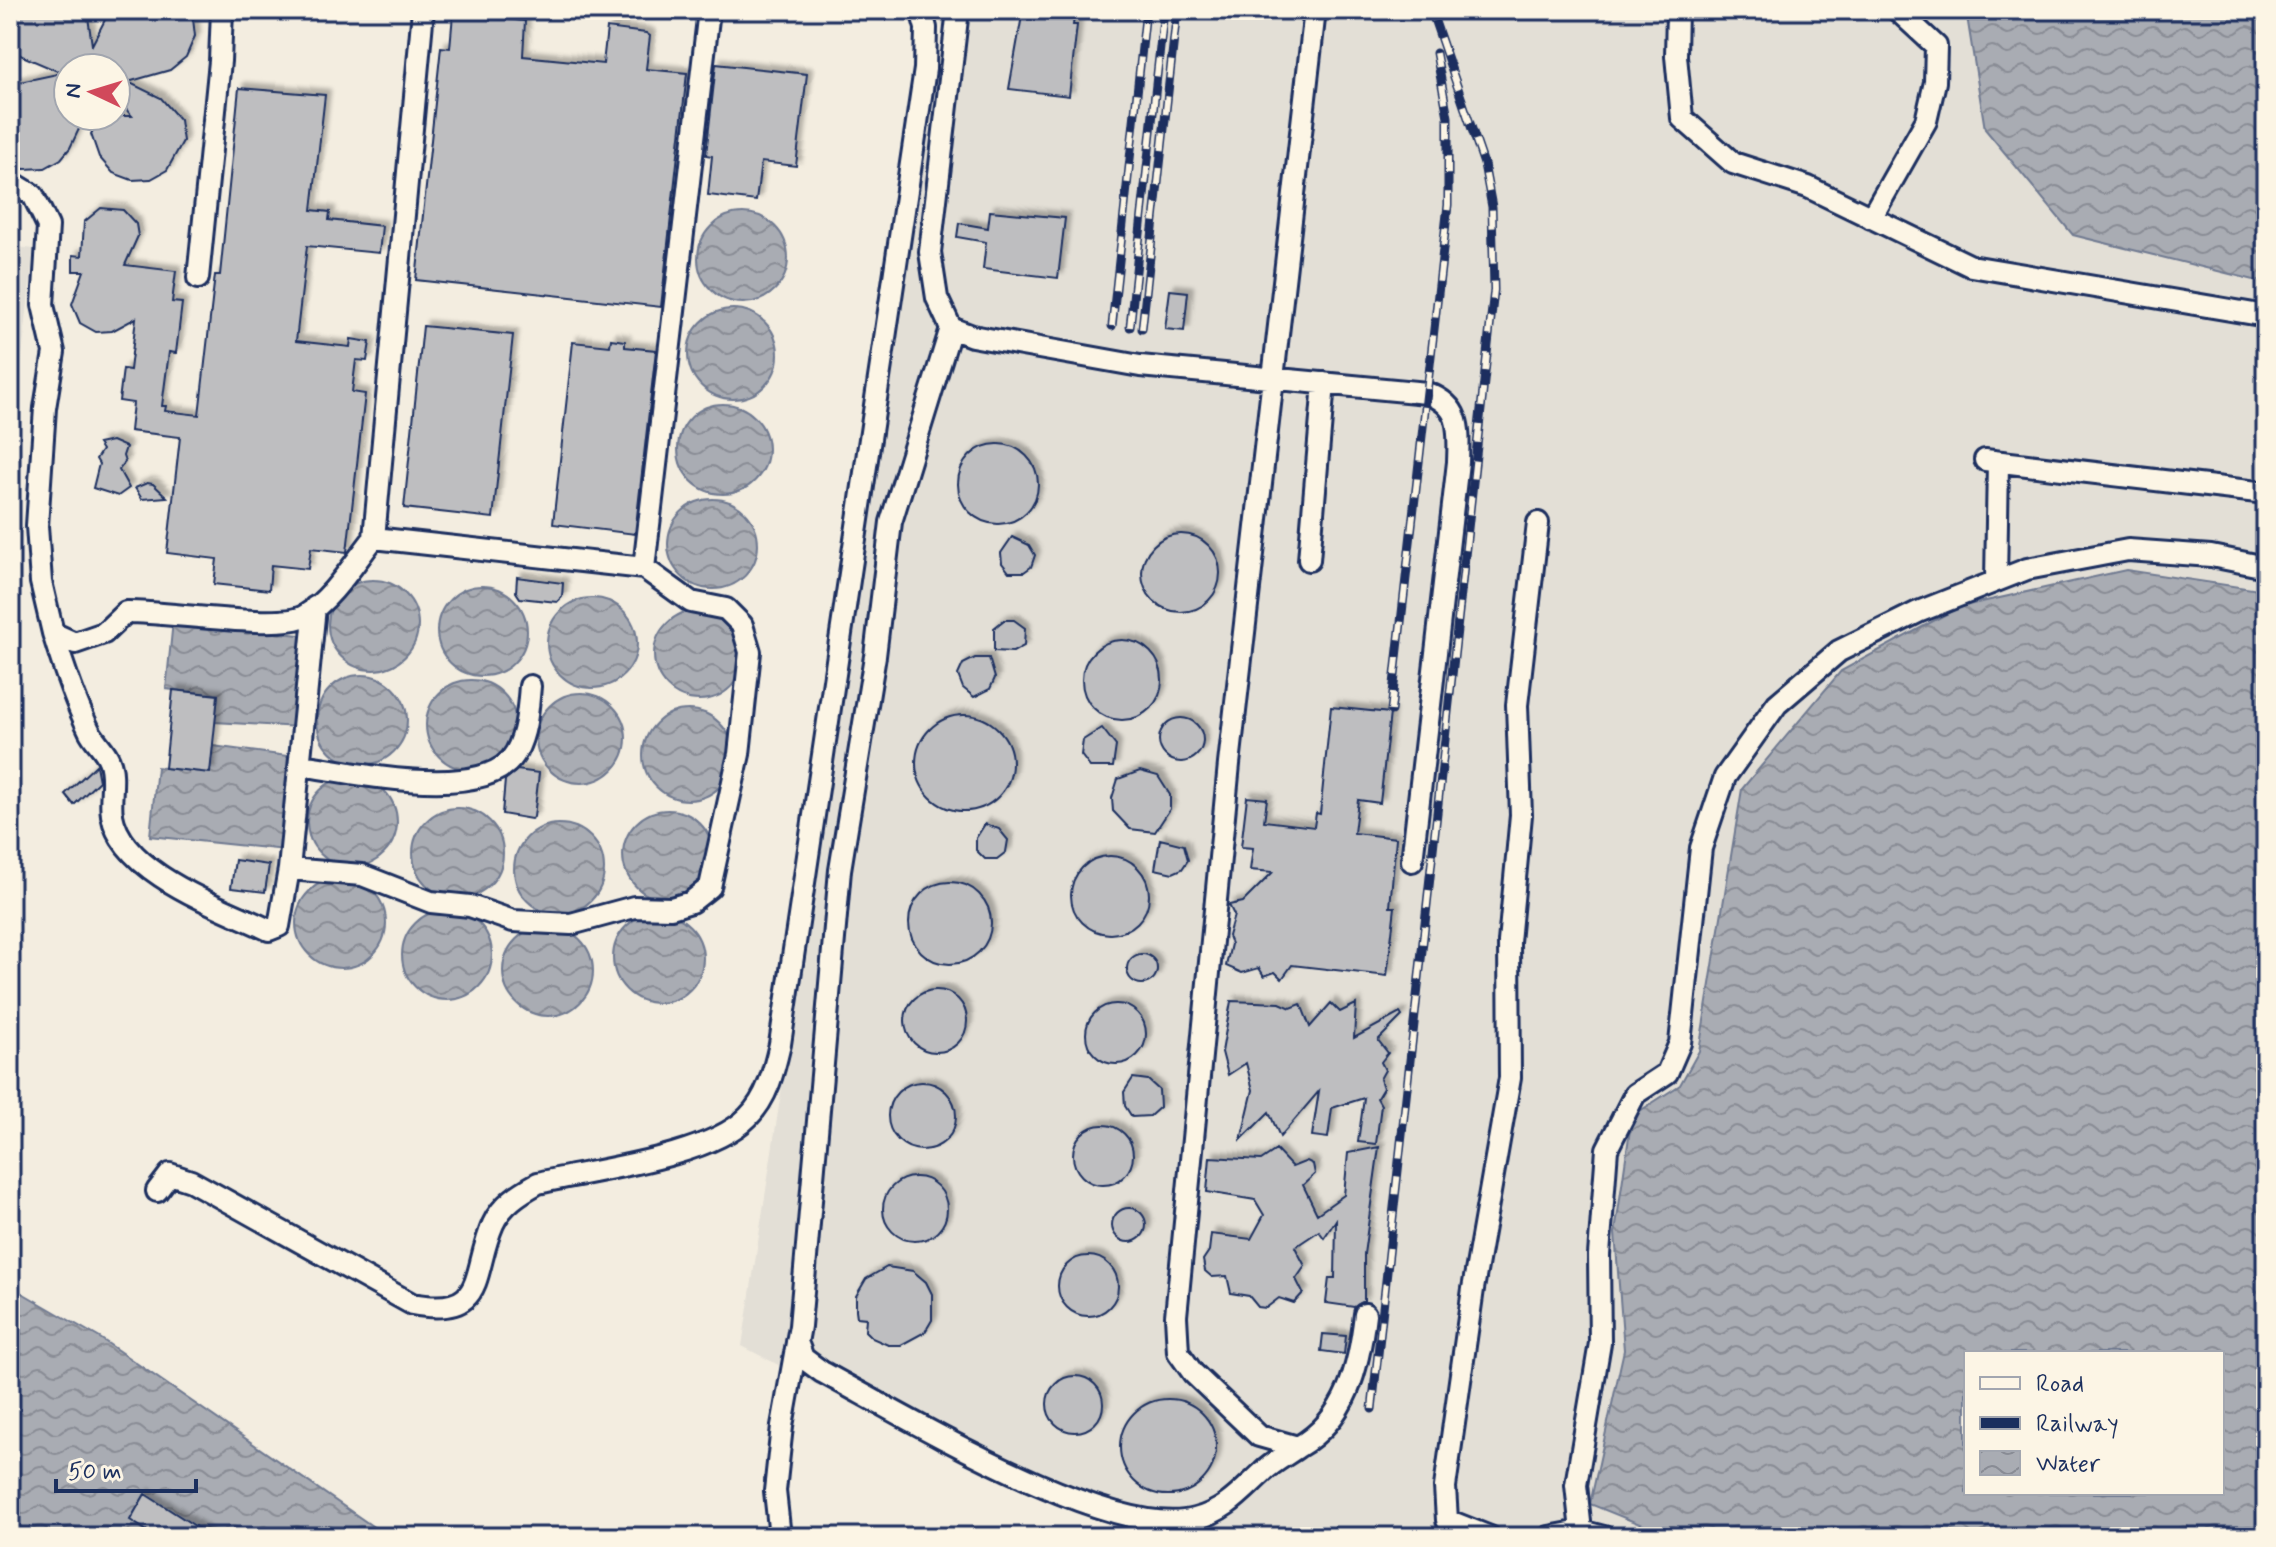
<svg xmlns="http://www.w3.org/2000/svg" width="2276" height="1547" viewBox="0 0 2276 1547" font-family="Mynerve,sans-serif">
	<style>
		.built { fill: #e3dfd6; fill-rule: evenodd }
		.water { fill: url(#water-waves); stroke: #707a91; stroke-width: 2; fill-rule: evenodd }
		.building { fill: #bebec0; stroke: #1b2f5e; stroke-width: 2; filter: url(#shadow) }
		.lines { fill: none; stroke-linecap: round; stroke-linejoin: round }
		.minor-casing { stroke: #1b2f5e; stroke-width: 26 }
		.minor { stroke: #fcf5e5; stroke-width: 20 }
		.rail-casing { stroke: #1b2f5e; stroke-width: 9 }
		.rail { stroke: #fcf5e5; stroke-width: 6; stroke-dasharray: 18; stroke-linecap: butt }
	</style>
	<defs>
		<pattern id="water-waves" width="16" height="10" patternUnits="userSpaceOnUse" patternTransform="scale(2)"><rect width="16" height="10" fill="#a9acb3"/><path d="M0 5q4-4 8 0t8 0" fill="none" stroke="#898c95"/></pattern>
		<filter id="shadow"><feDropShadow dx="5" dy="-5" stdDeviation="2" flood-color="#0004"/></filter>
	</defs>
	<rect width="100%" height="100%" fill="#f3ede0"/>
	<filter id="ink" filterUnits="userSpaceOnUse"><feTurbulence type="fractalNoise" baseFrequency=".0125" numOctaves="2"/><feDisplacementMap in="SourceGraphic" scale="16" xChannelSelector="R" yChannelSelector="G"/><feConvolveMatrix kernelMatrix="1 2 1 2 8 2 1 2 1" color-interpolation-filters="sRGB"/></filter>
	<g filter="url(#ink)">
		<path class="built" d="M 936,10 L 2266,10 L 2266,1537 L 1141,1537 L 993,1477 L 742,1346 L 944,34 ZM 1966,1353 L 2222,1353 L 2222,1493 L 1966,1493 Z
			M 10,246 L 34,249 L 10,464 Z"/>
		<path class="water" d="M 1966,10 L 2266,10 L 2266,283 L 2073,235 L 1985,129 Z
			M698 258a45 45 0 1 1 90 0a45 45 0 1 1-90 0Z
			M688 354a45 45 0 1 1 90 0a45 45 0 1 1-90 0Z
			M678 449a45 45 0 1 1 90 0a45 45 0 1 1-90 0Z
			M668 544a45 45 0 1 1 90 0a45 45 0 1 1-90 0Z
			M 2126,570 L 2266,591 L 2266,1513 L 2251,1537 L 1786,1537 L 1647,1527 L 1590,1504 L 1624,1350 L 1615,1233 L 1632,1116 L 1680,1085 L 1699,1051 L 1742,789 L 1841,671 L 1959,607 ZM 1966,1353 L 2222,1353 L 2222,1493 L 1966,1493 Z
			M328 625a45 45 0 1 1 90 0a45 45 0 1 1-90 0Z
			M437 631a45 45 0 1 1 90 0a45 45 0 1 1-90 0Z
			M547 643a45 45 0 1 1 90 0a45 45 0 1 1-90 0Z
			M654 655a45 45 0 1 1 90 0a45 45 0 1 1-90 0Z
			M 173,621 L 308,636 L 298,727 L 215,722 L 218,695 L 166,689 Z
			M317 720a45 45 0 1 1 90 0a45 45 0 1 1-90 0Z
			M426 725a45 45 0 1 1 90 0a45 45 0 1 1-90 0Z
			M536 738a45 45 0 1 1 90 0a45 45 0 1 1-90 0Z
			M643 755a45 45 0 1 1 90 0a45 45 0 1 1-90 0Z
			M 213,746 L 295,757 L 285,850 L 150,836 L 157,767 L 209,773 Z
			M307 822a45 45 0 1 1 90 0a45 45 0 1 1-90 0Z
			M413 853a45 45 0 1 1 90 0a45 45 0 1 1-90 0Z
			M623 855a45 45 0 1 1 90 0a45 45 0 1 1-90 0Z
			M514 869a45 45 0 1 1 90 0a45 45 0 1 1-90 0Z
			M296 923a45 45 0 1 1 90 0a45 45 0 1 1-90 0Z
			M402 955a45 45 0 1 1 90 0a45 45 0 1 1-90 0Z
			M613 958a45 45 0 1 1 90 0a45 45 0 1 1-90 0Z
			M503 971a45 45 0 1 1 90 0a45 45 0 1 1-90 0Z
			M 10,1286 L 100,1338 L 388,1537 L 10,1537 Z"/>
		<path class="building" d="M 10,10 L 87,10 L 92,45 L 110,10 L 192,10 L 195,36 L 186,57 L 170,70 L 128,82 L 161,98 L 180,120 L 183,141 L 167,170 L 151,179 L 132,180 L 113,173 L 99,157 L 91,134 L 100,116 L 132,116 L 116,98 L 116,68 L 68,68 L 68,116 L 75,116 L 79,129 L 70,148 L 61,159 L 45,168 L 24,169 L 10,164 L 10,84 L 62,73 L 22,56 L 10,47 Z
			M 1023,10 L 1075,10 L 1073,25 L 1077,25 L 1069,96 L 1009,89 Z
			M 453,14 L 525,21 L 523,56 L 603,64 L 607,28 L 646,33 L 650,36 L 646,69 L 687,73 L 661,307 L 416,280 L 441,47 L 450,48 Z
			M 716,64 L 807,74 L 796,166 L 761,162 L 756,201 L 708,195 L 712,156 L 706,155 Z
			M 239,88 L 325,95 L 312,210 L 330,212 L 329,220 L 382,226 L 379,253 L 307,246 L 296,341 L 350,347 L 351,339 L 370,342 L 367,361 L 356,360 L 352,392 L 365,394 L 347,552 L 311,548 L 308,569 L 271,565 L 269,590 L 214,584 L 217,559 L 167,553 L 180,437 L 130,431 L 133,403 L 119,401 L 123,369 L 130,370 L 136,318 L 112,331 L 96,332 L 80,323 L 72,304 L 84,271 L 73,271 L 73,255 L 82,256 L 84,222 L 101,208 L 123,210 L 136,224 L 138,236 L 125,265 L 176,271 L 172,302 L 182,303 L 176,353 L 169,352 L 162,406 L 166,406 L 165,411 L 199,415 L 215,275 L 220,275 Z
			M 990,211 L 1065,218 L 1058,278 L 983,269 L 986,242 L 957,237 L 959,223 L 988,228 Z
			M 1170,290 L 1188,292 L 1184,331 L 1165,329 Z
			M 423,326 L 513,335 L 493,518 L 404,508 Z
			M 611,339 L 625,341 L 625,347 L 656,350 L 635,534 L 553,524 L 573,342 L 610,346 Z
			M 112,441 L 126,447 L 123,456 L 125,462 L 119,470 L 129,488 L 118,496 L 93,488 L 99,464 L 96,459 L 102,450 L 98,444 Z
			M958 484a40 40 0 1 1 80 0a40 40 0 1 1-80 0Z
			M 147,483 L 153,484 L 167,497 L 142,499 L 135,488 Z
			M1142 573a39 39 0 1 1 78 0a39 39 0 1 1-78 0Z
			M 1012,537 L 1029,545 L 1035,555 L 1031,567 L 1024,572 L 1009,572 L 1002,563 L 1001,553 Z
			M 517,577 L 563,583 L 562,597 L 557,602 L 520,598 L 516,592 Z
			M 1014,620 L 1025,628 L 1024,646 L 1013,652 L 994,651 L 994,628 L 1004,620 Z
			M1082 680a40 40 0 1 1 80 0a40 40 0 1 1-80 0Z
			M 975,658 L 989,658 L 995,678 L 990,689 L 974,697 L 963,688 L 958,675 L 963,664 Z
			M 173,690 L 218,695 L 210,773 L 165,768 Z
			M 1331,707 L 1390,713 L 1380,803 L 1358,800 L 1354,833 L 1396,838 L 1390,907 L 1395,907 L 1387,976 L 1292,965 L 1282,979 L 1275,972 L 1264,976 L 1259,968 L 1242,973 L 1226,966 L 1231,944 L 1228,936 L 1234,915 L 1229,905 L 1243,902 L 1273,872 L 1250,870 L 1253,848 L 1241,847 L 1247,797 L 1267,799 L 1264,821 L 1314,827 L 1316,813 L 1320,814 Z
			M916 763a48 48 0 1 1 96 0a48 48 0 1 1-96 0Z
			M1159 740a22 22 0 1 1 44 0a22 22 0 1 1-44 0Z
			M 1102,728 L 1116,746 L 1113,767 L 1090,767 L 1081,755 L 1083,740 Z
			M 96,765 L 99,781 L 74,805 L 65,794 Z
			M 517,770 L 539,773 L 534,817 L 531,819 L 502,814 L 505,780 Z
			M 1140,771 L 1158,776 L 1170,795 L 1170,809 L 1155,832 L 1130,829 L 1113,811 L 1112,798 L 1118,779 Z
			M 985,824 L 999,829 L 1008,840 L 1006,852 L 997,859 L 985,859 L 976,850 L 976,838 Z
			M 1160,839 L 1184,845 L 1188,860 L 1182,869 L 1173,873 L 1155,869 Z
			M1071 895a39 39 0 1 1 78 0a39 39 0 1 1-78 0Z
			M 235,860 L 269,865 L 265,892 L 231,888 Z
			M909 923a41 41 0 1 1 82 0a41 41 0 1 1-82 0Z
			M1127 969a15 15 0 1 1 30 0a15 15 0 1 1-30 0Z
			M905 1021a31 31 0 1 1 62 0a31 31 0 1 1-62 0Z
			M 1231,1001 L 1280,1003 L 1291,1008 L 1301,1004 L 1310,1027 L 1331,1003 L 1340,1012 L 1356,1004 L 1354,1038 L 1400,1013 L 1402,1016 L 1378,1040 L 1388,1053 L 1381,1062 L 1385,1070 L 1380,1079 L 1383,1088 L 1377,1098 L 1381,1105 L 1376,1144 L 1358,1142 L 1364,1098 L 1332,1108 L 1328,1138 L 1312,1136 L 1319,1091 L 1280,1137 L 1269,1112 L 1241,1140 L 1253,1090 L 1246,1063 L 1228,1075 L 1222,1052 Z
			M1086 1034a30 30 0 1 1 60 0a30 30 0 1 1-60 0Z
			M 1133,1078 L 1148,1080 L 1159,1090 L 1160,1107 L 1150,1116 L 1132,1117 L 1125,1106 L 1124,1092 Z
			M888 1116a34 34 0 1 1 68 0a34 34 0 1 1-68 0Z
			M1073 1155a30 30 0 1 1 60 0a30 30 0 1 1-60 0Z
			M 1379,1147 L 1364,1254 L 1364,1301 L 1354,1307 L 1326,1303 L 1329,1278 L 1335,1278 L 1336,1220 L 1324,1238 L 1319,1231 L 1295,1247 L 1305,1266 L 1296,1279 L 1303,1293 L 1294,1303 L 1279,1298 L 1266,1308 L 1258,1307 L 1249,1296 L 1231,1293 L 1227,1276 L 1212,1277 L 1205,1271 L 1203,1260 L 1209,1251 L 1211,1234 L 1251,1239 L 1264,1215 L 1255,1200 L 1207,1192 L 1210,1157 L 1261,1160 L 1276,1150 L 1292,1167 L 1307,1161 L 1313,1164 L 1315,1174 L 1303,1185 L 1317,1214 L 1344,1195 L 1348,1153 Z
			M883 1209a32 32 0 1 1 64 0a32 32 0 1 1-64 0Z
			M1112 1225a17 17 0 1 1 34 0a17 17 0 1 1-34 0Z
			M1058 1286a30 30 0 1 1 60 0a30 30 0 1 1-60 0Z
			M 887,1267 L 913,1271 L 926,1282 L 932,1294 L 932,1320 L 925,1332 L 901,1345 L 888,1345 L 872,1338 L 865,1331 L 866,1318 L 857,1317 L 856,1310 L 856,1296 L 866,1279 Z
			M 1323,1334 L 1346,1336 L 1344,1354 L 1321,1351 Z
			M1047 1404a28 28 0 1 1 56 0a28 28 0 1 1-56 0Z
			M1120 1447a48 48 0 1 1 96 0a48 48 0 1 1-96 0Z
			M 145,1494 L 212,1537 L 157,1537 L 130,1520 Z"/>
		<g class="lines">
			<defs>
				<path id="minor" d="M 958,10 L 930,252 L 937,298 L 951,328 L 972,336 L 1140,366 L 1427,393 C 1462,406 1459,430 1458,462 L 1412,861
					M 1315,10 L 1229,764 L 1176,1316 L 1178,1352 L 1193,1373 L 1259,1436 L 1298,1447 C 1347,1419 1359,1367 1365,1314
					M 1677,10 L 1676,56 L 1682,118 L 1733,163 L 1808,187 L 1971,266 L 2266,316
					M 10,181 L 33,195 L 48,226 L 43,305 L 54,352 L 45,408 L 37,526 L 41,582 L 53,633 L 75,643 L 104,633 L 126,612 C 163,611 279,630 304,616 C 332,599 354,563 374,538
					M 1871,218 L 1926,121 L 1935,82 L 1936,46 L 1897,10
					M 198,278 L 220,61 L 222,10
					M 1985,460 L 2266,493
					M 1309,560 L 1324,383
					M 644,568 L 709,10
					M 1996,581 L 1998,462
					M 53,633 C 63,666 74,699 89,730 C 94,741 105,749 109,760 C 116,777 109,798 112,815 C 122,874 222,907 269,930 L 279,926 L 289,869 L 362,875 L 431,902 L 470,906 L 513,921 L 571,924 L 634,907 L 671,908 L 691,902 L 710,887 L 739,754 L 750,652 L 742,625 L 726,609 L 691,602 L 644,568 L 374,538 L 423,10
					M 300,765 C 349,771 488,805 516,752 C 527,732 528,708 530,686
					M 289,869 L 315,607
					M 157,1191 L 170,1174 L 191,1181 L 412,1304 C 488,1318 471,1274 493,1224 C 502,1204 520,1193 538,1183 C 595,1170 709,1157 748,1117 C 768,1097 774,1070 780,1044 L 925,69 L 926,28 L 921,10
					M 797,1342 L 803,1358 L 822,1372 C 901,1414 1112,1542 1195,1519 C 1226,1511 1241,1492 1263,1472 C 1273,1462 1287,1455 1298,1447
					M 780,1537 L 775,1491 L 782,1426 L 800,1326 L 840,870 L 875,656 L 891,522 L 951,328
					M 1490,1537 L 1447,1520 L 1445,1487 L 1473,1289 L 1510,1078 L 1509,942 L 1521,815 L 1517,705 L 1538,523
					M 1549,1537 L 1581,1531
					M 1604,1537 L 1581,1531 L 1576,1485 L 1600,1343 L 1599,1255 L 1607,1149 L 1635,1094 L 1667,1073 L 1680,1043 L 1701,848 L 1725,777 L 1777,704 L 1839,651 L 1918,612 L 2027,569 L 2128,550 L 2211,556 L 2266,567"/>
			</defs>
			<use href="#minor" class="minor-casing"/>
			<use href="#minor" class="minor"/>
			<defs>
				<path id="rail" d="M 1112,326 L 1146,10
					M 1130,327 L 1164,10
					M 1142,329 L 1177,10
					M 1391,711 L 1448,205 L 1448,117 L 1436,53
					M 1372,1409 L 1494,290 L 1492,207 L 1484,164 L 1431,10"/>
			</defs>
			<use href="#rail" class="rail-casing"/>
			<use href="#rail" class="rail"/>
		</g>
	</g>
	<rect width="2276" height="1547" fill="none" stroke="#fcf5e5" stroke-width="40"/>
	<rect x="20" y="20" width="2236" height="1507" fill="none" stroke="#1b2f5e" stroke-width="3" filter="url(#ink)"/>
	<rect x="1964" y="1351" width="260" height="144" fill="#fcf5e5" stroke="#a2a6af" stroke-width="2"/>
	<rect x="1980" y="1377" width="40" height="12" fill="#fcf5e5" stroke="#a2a6af" stroke-width="2"/>
	<text x="2036" y="1391" font-size="24" fill="#1b2f5e">Road</text>
	<rect x="1980" y="1417" width="40" height="12" fill="#1b2f5e" stroke="#a2a6af" stroke-width="2"/>
	<text x="2036" y="1431" font-size="24" fill="#1b2f5e">Railway</text>
	<rect x="1980" y="1451" width="40" height="24" fill="url(#water-waves)" stroke="#a2a6af" stroke-width="2"/>
	<text x="2036" y="1471" font-size="24" fill="#1b2f5e">Water</text>
	<g transform="translate(92 92) rotate(274)"><circle r="38" fill="#fcf5e5" stroke="#a2a6af" stroke-width="2"/>
	<path d="M0-6L14 30L0 20L-14 30Z" fill="#d1495b"/>
	<text y="-12" font-size="22" font-weight="bold" text-anchor="middle" fill="#1b2f5e">N</text>
	</g>
	<path d="M56 1479v12h140v-12" fill="none" stroke="#1b2f5e" stroke-width="4"/>
	<text x="68" y="1479" font-size="24" fill="#1b2f5e" stroke="#fcf5e5" stroke-width="6" paint-order="stroke">50 m</text>
</svg>
